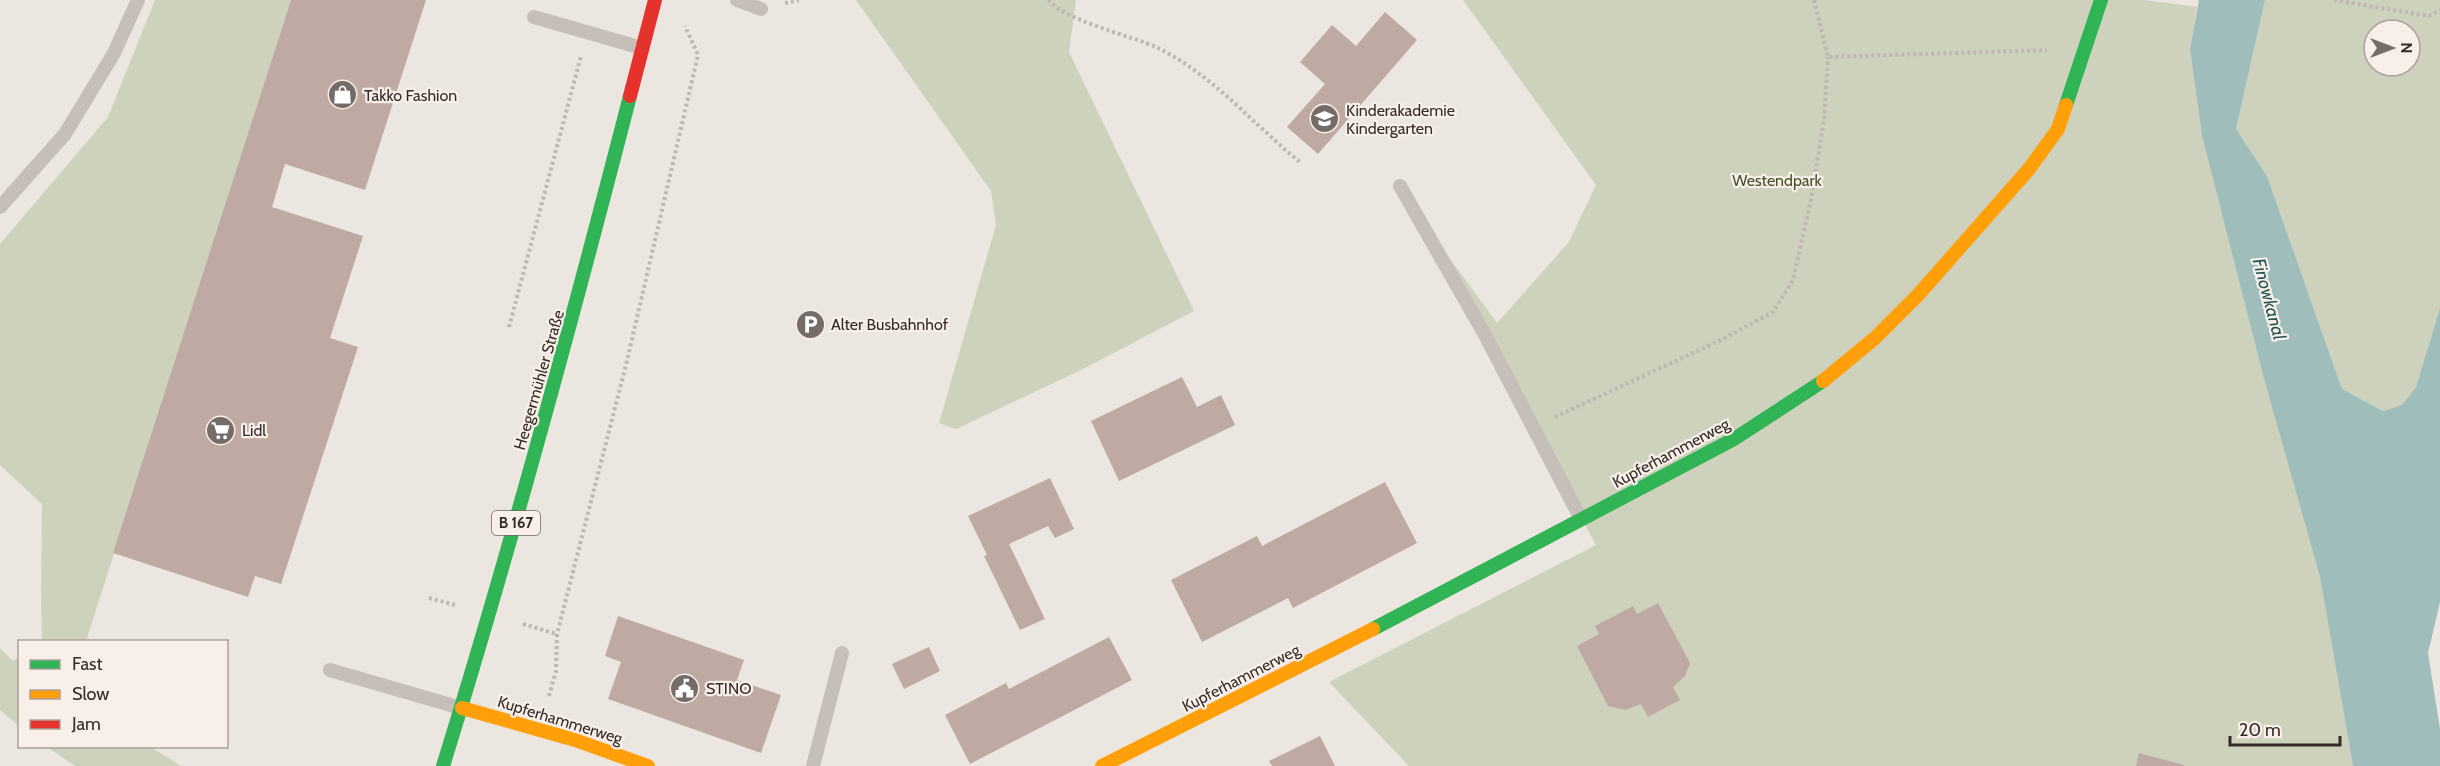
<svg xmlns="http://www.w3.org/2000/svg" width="2440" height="766" viewBox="0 0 2440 766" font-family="Cabin,sans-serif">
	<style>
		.green { fill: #ced1bb; fill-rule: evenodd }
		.water { fill: #9ebdbb }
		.building { fill: #beaaa3 }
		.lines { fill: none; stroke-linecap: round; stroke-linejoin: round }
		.path { stroke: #beb7b2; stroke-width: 4; stroke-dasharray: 3 3; stroke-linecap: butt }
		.lane { stroke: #c5beb9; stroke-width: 14 }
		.fast { stroke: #30b455; stroke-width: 14 }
		.slow { stroke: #ff9f0a; stroke-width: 14 }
		.jam { stroke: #e5322d; stroke-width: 14 }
		.labels { text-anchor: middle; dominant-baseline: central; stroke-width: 4.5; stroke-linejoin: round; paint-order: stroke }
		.shield { fill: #f8f0e8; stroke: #706662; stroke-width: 1.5 }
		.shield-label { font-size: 15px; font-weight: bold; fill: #352b28 }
		.poi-label { font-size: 16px; fill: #352b28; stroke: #f8f0e8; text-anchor: start }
		.park-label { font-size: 16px; fill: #47522d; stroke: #f8f0e8 }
		.street-label { font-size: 16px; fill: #352b28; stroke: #f8f0e8 }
		.water-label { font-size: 18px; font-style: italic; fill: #205454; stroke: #f8f0e8 }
	</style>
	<rect width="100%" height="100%" fill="#ece6e0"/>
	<path class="green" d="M 155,0 L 291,0 L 86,641 L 42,641 L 41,591 L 42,504 L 0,465 L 0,244 L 108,117 Z
		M 856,0 L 1076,0 L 1069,52 L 1194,311 L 1085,368 L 956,429 L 939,423 L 996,225 L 991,191 Z
		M 1463,0 L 2145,0 L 2197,7 L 2190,49 L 2202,136 L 2264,379 L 2320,577 L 2353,766 L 1409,766 L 1329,682 L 1596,545 L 1407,200 L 1497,323 L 1569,242 L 1596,185 Z
		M 2265,0 L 2440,0 L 2440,308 L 2416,387 L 2402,405 L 2383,411 L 2342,389 L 2267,176 L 2236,129 ZM 2374,30 L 2410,30 L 2410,66 L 2374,66 Z
		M 0,648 L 13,661 L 19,657 L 19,726 L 0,710 Z
		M 47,747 L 151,747 L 181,766 L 75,766 Z"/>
	<path class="water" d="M 2199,0 L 2265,0 L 2236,129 L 2267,176 L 2342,389 L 2383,411 L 2402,405 L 2416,387 L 2440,308 L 2440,602 L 2428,653 L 2440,729 L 2440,766 L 2353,766 L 2320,577 L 2264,379 L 2202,136 L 2190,49 Z"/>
	<path class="building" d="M 291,0 L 426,0 L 365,190 L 285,164 L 272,207 L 363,236 L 330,338 L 358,347 L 281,584 L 255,576 L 248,597 L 113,553 Z
		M 1385,12 L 1417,40 L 1318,154 L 1287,127 L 1325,84 L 1300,62 L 1332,25 L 1356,46 Z
		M 1182,377 L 1197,407 L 1221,395 L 1235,425 L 1119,481 L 1091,421 Z
		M 1050,478 L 1074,529 L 1055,538 L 1048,526 L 1009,544 L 1045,619 L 1020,630 L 984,556 L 987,555 L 968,516 Z
		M 1385,482 L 1417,543 L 1293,608 L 1288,598 L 1202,642 L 1171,580 L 1257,536 L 1262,546 Z
		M 1658,603 L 1690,663 L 1685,676 L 1673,687 L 1680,700 L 1648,717 L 1641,704 L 1625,710 L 1608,706 L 1577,646 L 1599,634 L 1595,626 L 1633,606 L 1637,614 Z
		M 618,616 L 744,660 L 737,680 L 781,695 L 761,753 L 608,699 L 621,662 L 605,656 Z
		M 1109,637 L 1132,680 L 970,764 L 945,715 L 1006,683 L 1009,689 Z
		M 929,647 L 940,671 L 904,689 L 892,664 Z
		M 1320,736 L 1335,766 L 1272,766 L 1269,761 Z
		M 2139,753 L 2184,765 L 2184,766 L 2136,766 Z"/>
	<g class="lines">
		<path class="path" d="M 1048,0 C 1068,22 1130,35 1158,48 C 1213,75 1254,125 1301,163
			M 1814,0 L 1828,57 L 2047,50
			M 2334,0 L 2429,16 L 2440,10
			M 785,3 L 799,0
			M 509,327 L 581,56
			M 1555,417 L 1723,339 L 1773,312 L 1793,280 L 1811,200 L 1824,120 L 1828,57
			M 429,598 L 455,605
			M 523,624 L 557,634
			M 549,696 L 556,671 L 557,634 L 626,365 L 698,55 L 685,26"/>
		<path class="lane" d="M 737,0 L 761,9
			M 534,17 L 642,48
			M 1400,186 L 1485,335 L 1581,519
			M 0,207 L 65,134 L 114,53 L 138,0
			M 330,670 L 461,708
			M 813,766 L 842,653"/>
		<path class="fast" d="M 2066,105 L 2101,0
			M 1373,629 L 1734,439 L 1823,381
			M 443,766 C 512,544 572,321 630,96"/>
		<path class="slow" d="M 1823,381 L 1875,338 L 1918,295 L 2029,169 L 2058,129 L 2066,105
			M 462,708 L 575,740 L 648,766
			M 1102,766 L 1373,629"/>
		<path class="jam" d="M 630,96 L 655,0"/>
	</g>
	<defs>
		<symbol id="shop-disc" viewBox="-11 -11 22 22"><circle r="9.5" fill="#756c68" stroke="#f8f0e8"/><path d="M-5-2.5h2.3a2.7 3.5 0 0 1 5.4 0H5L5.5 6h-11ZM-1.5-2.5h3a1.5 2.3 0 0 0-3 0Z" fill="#fff"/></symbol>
		<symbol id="school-disc" viewBox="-11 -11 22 22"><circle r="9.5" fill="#756c68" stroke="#f8f0e8"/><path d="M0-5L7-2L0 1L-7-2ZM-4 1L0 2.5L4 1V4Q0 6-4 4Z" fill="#fff"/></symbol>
		<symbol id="parking-disc" viewBox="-11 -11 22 22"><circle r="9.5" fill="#756c68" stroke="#f8f0e8"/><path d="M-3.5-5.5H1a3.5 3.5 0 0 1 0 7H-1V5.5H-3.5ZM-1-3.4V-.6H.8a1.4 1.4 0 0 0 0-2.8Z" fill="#fff"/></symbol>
		<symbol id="supermarket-disc" viewBox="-11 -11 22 22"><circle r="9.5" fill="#756c68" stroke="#f8f0e8"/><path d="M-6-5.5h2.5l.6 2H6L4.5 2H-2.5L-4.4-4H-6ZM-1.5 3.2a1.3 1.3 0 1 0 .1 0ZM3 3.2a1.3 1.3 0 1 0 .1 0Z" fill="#fff"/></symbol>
		<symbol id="civic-disc" viewBox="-11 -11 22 22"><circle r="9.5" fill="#756c68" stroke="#f8f0e8"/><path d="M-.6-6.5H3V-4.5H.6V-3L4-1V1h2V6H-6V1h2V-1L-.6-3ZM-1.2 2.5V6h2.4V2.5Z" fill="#fff"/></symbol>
	</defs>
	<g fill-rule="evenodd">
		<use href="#shop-disc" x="326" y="78" width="33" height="33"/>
		<use href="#school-disc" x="1308" y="102" width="33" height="33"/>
		<use href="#parking-disc" x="794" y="308" width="33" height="33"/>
		<use href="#supermarket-disc" x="204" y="414" width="33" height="33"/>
		<use href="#civic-disc" x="668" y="672" width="33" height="33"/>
	</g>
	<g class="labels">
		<rect class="shield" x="492" y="511" width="48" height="24" rx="4.5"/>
		<g class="shield-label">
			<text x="516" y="523">B 167</text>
		</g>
		<g class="poi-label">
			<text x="364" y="95">Takko Fashion</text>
			<text x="1346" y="110">Kinderakademie<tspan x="1346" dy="18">Kindergarten</tspan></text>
			<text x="831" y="324">Alter Busbahnhof</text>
			<text x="242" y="430">Lidl</text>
			<text x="706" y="688">STINO</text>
		</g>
		<g class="park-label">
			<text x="1777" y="180">Westendpark</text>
		</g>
		<g class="street-label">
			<text transform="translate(539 380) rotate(-74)">Heegermühler Straße</text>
			<text transform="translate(1671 453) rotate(-28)">Kupferhammerweg</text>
			<text transform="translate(1241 678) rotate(-27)">Kupferhammerweg</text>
			<text transform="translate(560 720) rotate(17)">Kupferhammerweg</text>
		</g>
		<g class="water-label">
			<text transform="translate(2269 299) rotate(75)">Finowkanal</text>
		</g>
	</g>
	<rect x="18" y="640" width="210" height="108" fill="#f8f0e8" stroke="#aaa19b" stroke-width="1.5"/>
	<rect x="30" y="660" width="30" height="9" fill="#30b455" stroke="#aaa19b" stroke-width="1.5"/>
	<text x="72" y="670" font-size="18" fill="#352b28">Fast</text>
	<rect x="30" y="690" width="30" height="9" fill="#ff9f0a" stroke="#aaa19b" stroke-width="1.5"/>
	<text x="72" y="700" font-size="18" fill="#352b28">Slow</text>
	<rect x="30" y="720" width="30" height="9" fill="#e5322d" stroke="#aaa19b" stroke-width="1.5"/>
	<text x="72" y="730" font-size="18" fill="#352b28">Jam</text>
	<g transform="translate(2392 48) rotate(90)"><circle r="28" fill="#f8f0e8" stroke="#aaa19b" stroke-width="1.5"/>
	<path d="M0-4.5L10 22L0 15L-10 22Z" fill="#756c68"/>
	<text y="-9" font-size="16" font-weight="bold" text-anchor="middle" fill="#352b28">N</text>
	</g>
	<path d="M2230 736v9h110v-9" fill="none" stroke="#352b28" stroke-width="3"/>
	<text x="2239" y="736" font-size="18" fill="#352b28" stroke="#f8f0e8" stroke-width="4.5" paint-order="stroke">20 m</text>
</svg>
